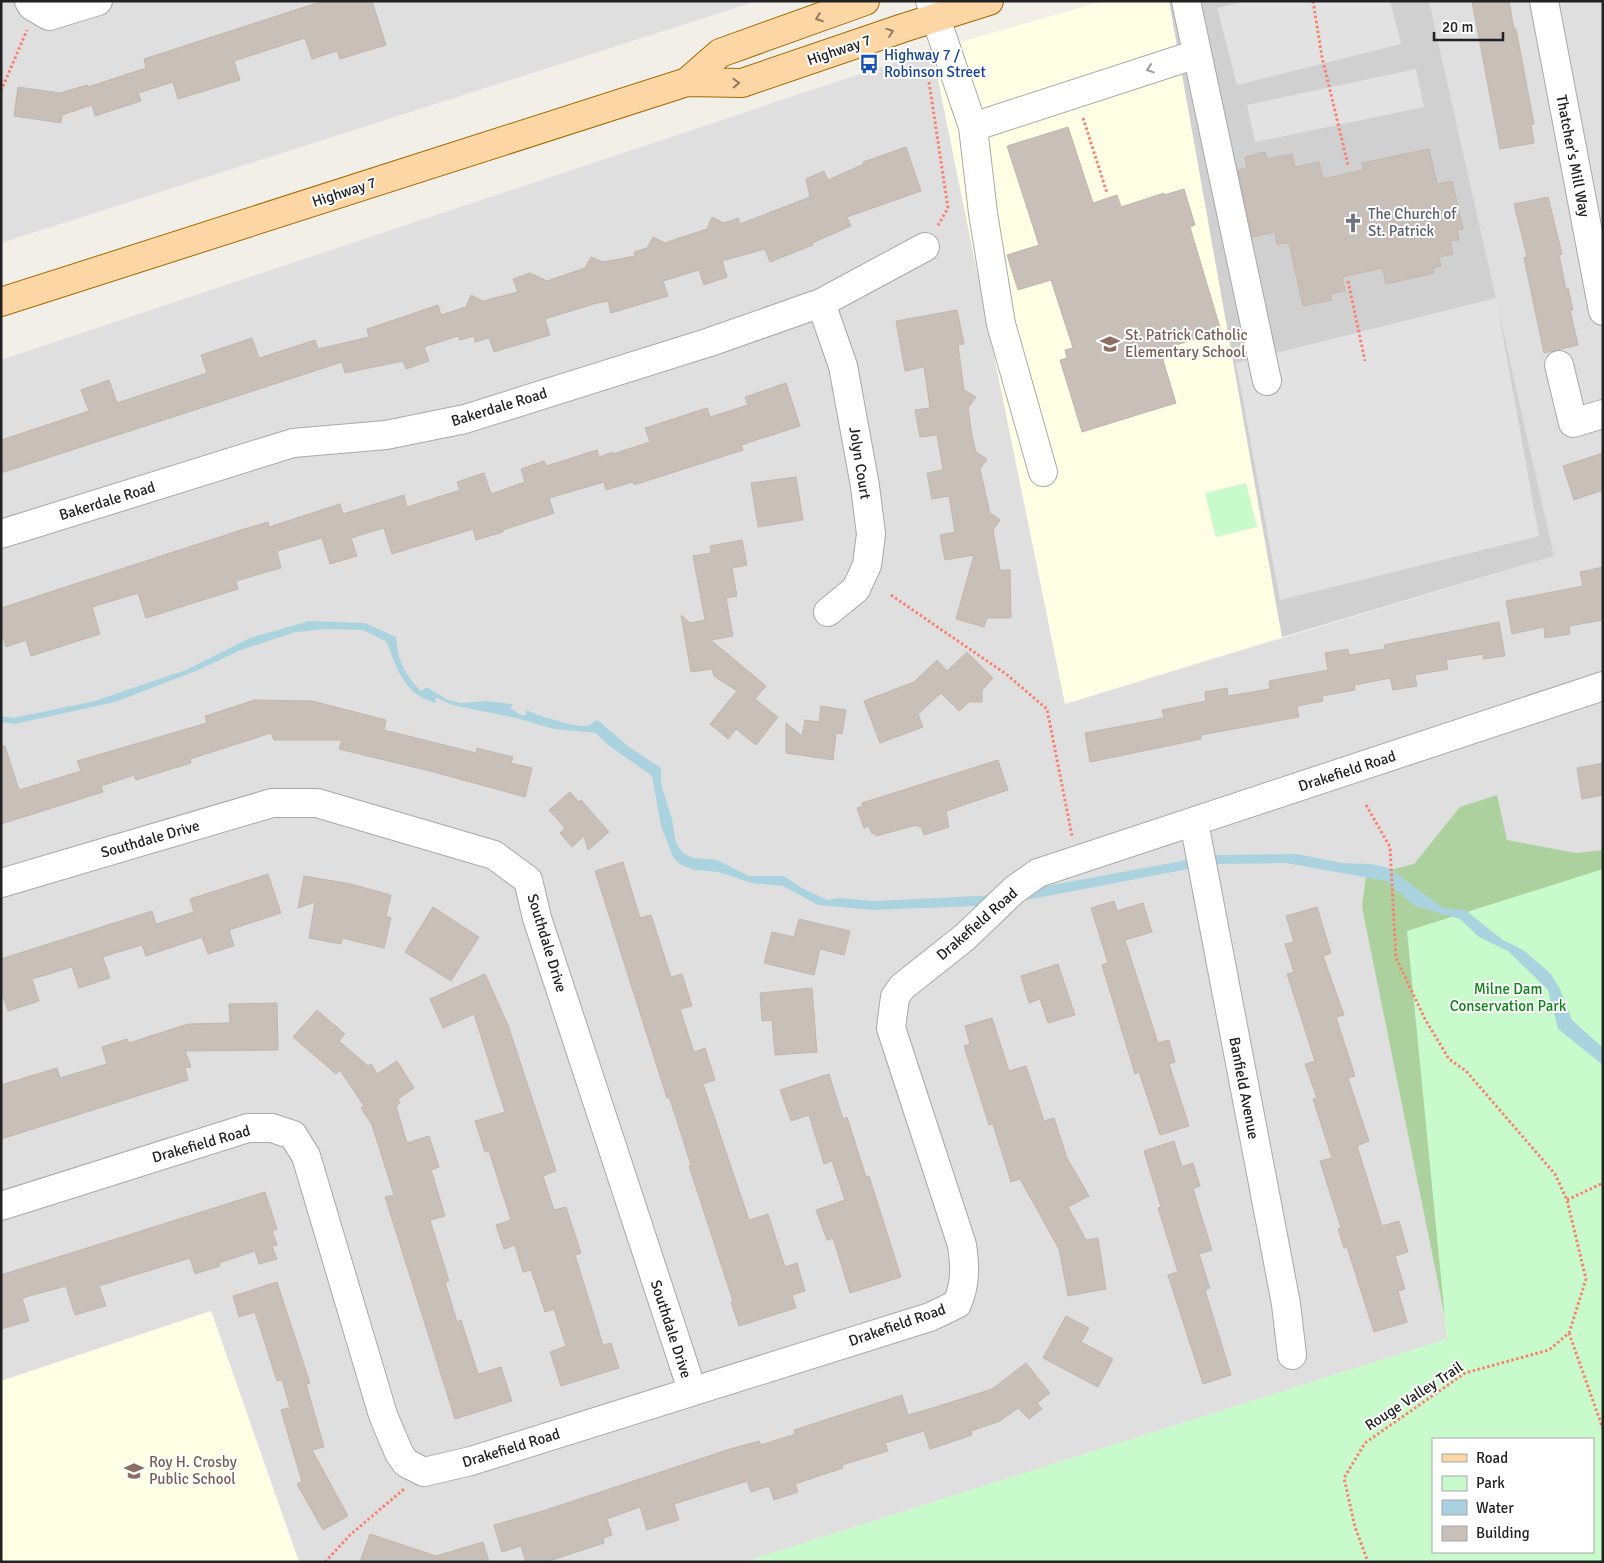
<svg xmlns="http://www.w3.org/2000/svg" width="1604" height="1563" viewBox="0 0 1604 1563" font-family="Signika,sans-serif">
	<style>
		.residential { fill: #e0dfdf }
		.education { fill: #ffffe5 }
		.religious { fill: #d0d0d0 }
		.forest { fill: #add19e }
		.park { fill: #c8facc; fill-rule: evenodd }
		.parking { fill: #e2e2e2 }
		.water { fill: #aad3df }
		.building { fill: #c7bfb8; stroke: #c4b6ab }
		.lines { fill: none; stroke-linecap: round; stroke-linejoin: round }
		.minor-casing { stroke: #a9a9a9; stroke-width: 30 }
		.major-casing { stroke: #a06b00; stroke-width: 30 }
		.path { stroke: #fa8072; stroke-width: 3; stroke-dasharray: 2.5 2.5; stroke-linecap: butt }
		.minor { stroke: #fff; stroke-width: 28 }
		.major { stroke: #fcd6a4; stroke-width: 28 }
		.oneway { stroke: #8f7c63 }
		.oneway2 { stroke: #9c9c9c }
		.labels { text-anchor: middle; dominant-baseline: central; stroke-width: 4; stroke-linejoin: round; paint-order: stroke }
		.street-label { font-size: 15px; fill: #222; stroke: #fff }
		.transit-label { font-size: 15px; fill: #164399; stroke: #fff; text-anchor: start }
		.worship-label { font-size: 15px; fill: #5b616d; stroke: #fff; text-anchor: start }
		.education-label { font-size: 15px; fill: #785e54; stroke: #fff; text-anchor: start }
		.park-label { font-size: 15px; fill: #0c8416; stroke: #fff }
	</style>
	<rect width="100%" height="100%" fill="#f2efe9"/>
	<path class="residential" d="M 1,1 L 757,1 L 1,243 Z
		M 1429,1 L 1603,1 L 1603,869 L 1407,931 L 1447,1339 L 744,1562 L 299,1562 L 211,1311 L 1,1381 L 1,360 L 932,50 L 1065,704 L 1554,556 Z"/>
	<path class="education" d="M 1104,1 L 1169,1 L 1282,637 L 1065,704 L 932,50 Z
		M 211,1311 L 299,1562 L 1,1562 L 1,1381 Z"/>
	<path class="religious" d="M 1169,1 L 1429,1 L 1554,556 L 1282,637 Z"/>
	<path class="forest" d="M 1497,795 L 1507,840 L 1576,853 L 1603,850 L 1603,1355 L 1445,1317 L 1362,907 L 1366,876 L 1414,864 L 1460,807 Z"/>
	<path class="park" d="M 1246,483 L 1257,527 L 1216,537 L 1205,493 Z
		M 1603,869 L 1603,1562 L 744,1562 L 1447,1339 L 1407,931 ZM 1433,1439 L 1593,1439 L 1593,1552 L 1433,1552 Z"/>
	<path class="parking" d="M 1246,1 L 1390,1 L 1401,44 L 1237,85 L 1217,8 Z
		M 1416,69 L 1424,107 L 1255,142 L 1247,105 Z
		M 1496,298 L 1539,536 L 1280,600 L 1236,363 Z"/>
	<path class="water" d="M 309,621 L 365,623 L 396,637 C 398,660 404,674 421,691 L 425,688 L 428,688 L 448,700 L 462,703 L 486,701 L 513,704 L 510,708 L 521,715 L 526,715 L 526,710 C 536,715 575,727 585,726 C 590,726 592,723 596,720 L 600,722 L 629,747 L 661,768 L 661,784 L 672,819 L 676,843 L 683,853 L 693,858 L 717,860 L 749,876 L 784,876 L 802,888 L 827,900 L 840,898 L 874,901 L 998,895 L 1214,855 L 1297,854 L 1342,863 L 1371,864 L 1389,868 L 1443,908 L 1465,910 L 1503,940 L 1523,950 L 1550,973 L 1560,989 L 1572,1020 L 1603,1048 L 1603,1065 L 1558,1029 L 1548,990 L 1508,951 L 1479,937 L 1460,919 L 1415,906 L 1386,881 L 1286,863 L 1214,864 L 1000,905 L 873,910 L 818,905 L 783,886 L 752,883 L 718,872 L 695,870 L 681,865 L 674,859 L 661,826 L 652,776 L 608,745 L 596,733 L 554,729 L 516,718 L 452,705 L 437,698 L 435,698 L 436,703 C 405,695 396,669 387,642 L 363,630 L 327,629 L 295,632 L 241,650 L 196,671 L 115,702 L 15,724 L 1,722 L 1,716 L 13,718 L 95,701 L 186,670 L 250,638 Z"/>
	<path class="building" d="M 323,1 L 372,1 L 386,45 L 340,59 L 337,51 L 312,59 L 305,38 L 234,61 L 240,80 L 178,99 L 173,82 L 138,93 L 141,101 L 95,116 L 92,105 L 62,115 L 61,123 L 14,116 L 18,87 L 60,93 L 87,85 L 88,87 L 146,68 L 144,59 Z
		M 1472,1 L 1509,1 L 1514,29 L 1516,29 L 1534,124 L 1531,125 L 1534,143 L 1500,149 Z
		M 1068,127 L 1093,203 L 1117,195 L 1121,207 L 1164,193 L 1164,195 L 1184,189 L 1195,225 L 1190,227 L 1221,331 L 1170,347 L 1163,360 L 1176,403 L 1082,432 L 1060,360 L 1067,358 L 1065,350 L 1073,348 L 1051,280 L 1018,290 L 1007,255 L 1039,245 L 1007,146 Z
		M 906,147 L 921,191 L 847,217 L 851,226 L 812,243 L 813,245 L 770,262 L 765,249 L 722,261 L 727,277 L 704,285 L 699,270 L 663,281 L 668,296 L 611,313 L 608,301 L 597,303 L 545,319 L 550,335 L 494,352 L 489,338 L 475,342 L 474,336 L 460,340 L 458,336 L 424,347 L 429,361 L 406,369 L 403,361 L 345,373 L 342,362 L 1,473 L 1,440 L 89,411 L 81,390 L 109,380 L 117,403 L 207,373 L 201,355 L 252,338 L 259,358 L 315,340 L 318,349 L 369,337 L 367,329 L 438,305 L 441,315 L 466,307 L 471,295 L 483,301 L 518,292 L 513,279 L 530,273 L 547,281 L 585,268 L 591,257 L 603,262 L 635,256 L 634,252 L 647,248 L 653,237 L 665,243 L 679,238 L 707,229 L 712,217 L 724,223 L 738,218 L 740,224 L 810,197 L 806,179 L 824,171 L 828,180 L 864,164 L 863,162 Z
		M 1429,149 L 1437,184 L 1452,181 L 1463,229 L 1457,230 L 1459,240 L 1450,241 L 1453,254 L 1439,257 L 1441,266 L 1433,268 L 1434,273 L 1386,284 L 1383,268 L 1342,277 L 1345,291 L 1330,294 L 1332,300 L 1303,306 L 1289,243 L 1277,244 L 1275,232 L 1252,237 L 1238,170 L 1247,168 L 1245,157 L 1265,152 L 1267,159 L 1292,154 L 1295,167 L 1319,162 L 1323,179 L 1363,170 L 1362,163 Z
		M 1548,197 L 1562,254 L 1559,255 L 1566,289 L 1568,288 L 1573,310 L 1570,310 L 1578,345 L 1544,353 L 1524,258 L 1527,257 L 1514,204 Z
		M 957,310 L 964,344 L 958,345 L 964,390 L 976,397 L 968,408 L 972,436 L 976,452 L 987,459 L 980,469 L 990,513 L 1000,520 L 993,530 L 1000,570 L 1010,570 L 1011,618 L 987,618 L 984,627 L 956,619 L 974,555 L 945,560 L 940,535 L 955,532 L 949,496 L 932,499 L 927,473 L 943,470 L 937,435 L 920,437 L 915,410 L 930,408 L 924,367 L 905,371 L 896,321 Z
		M 786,383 L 800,426 L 741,445 L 743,450 L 634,485 L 633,482 L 606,490 L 604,482 L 549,498 L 554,513 L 503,530 L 503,532 L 476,540 L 473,529 L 392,554 L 384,528 L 351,538 L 357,556 L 330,564 L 322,538 L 277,551 L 281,568 L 236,581 L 238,589 L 146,618 L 138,593 L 92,607 L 100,634 L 31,656 L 26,640 L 6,647 L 1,630 L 1,608 L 241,530 L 268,522 L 269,527 L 340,504 L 343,514 L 404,495 L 407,507 L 460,490 L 457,482 L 484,473 L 491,494 L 525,482 L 521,469 L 544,461 L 546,466 L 597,450 L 599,457 L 613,452 L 613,454 L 650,442 L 645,428 L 707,408 L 710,417 L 748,405 L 745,397 Z
		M 1603,453 L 1603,490 L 1574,500 L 1563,466 Z
		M 796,477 L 803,520 L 758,527 L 751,483 Z
		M 742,540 L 747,565 L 732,568 L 737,596 L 726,598 L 733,636 L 711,640 L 766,686 L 755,699 L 778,717 L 756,745 L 736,729 L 728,739 L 710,724 L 737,691 L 714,676 L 712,669 L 691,672 L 681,615 L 690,623 L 705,620 L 693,556 L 711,553 L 710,546 Z
		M 1603,567 L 1603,620 L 1569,626 L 1570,634 L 1545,638 L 1544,627 L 1512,634 L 1506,601 L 1583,586 L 1580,572 Z
		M 1499,622 L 1505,656 L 1483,659 L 1483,654 L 1446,660 L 1448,669 L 1415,675 L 1417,686 L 1393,690 L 1390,678 L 1354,685 L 1355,690 L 1322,696 L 1323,701 L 1297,706 L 1299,717 L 1201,735 L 1201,739 L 1090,762 L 1085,733 L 1164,718 L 1162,710 L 1206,701 L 1205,692 L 1227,688 L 1228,696 L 1270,689 L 1269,681 L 1328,670 L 1325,653 L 1348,649 L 1349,655 L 1385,649 L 1384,645 Z
		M 967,652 L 993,678 L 982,690 L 982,702 L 969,702 L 959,711 L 941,693 L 918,714 L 923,727 L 880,743 L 864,701 L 914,682 L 937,660 L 947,671 Z
		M 255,700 L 312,701 L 386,720 L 384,730 L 476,753 L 477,748 L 513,757 L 511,763 L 532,768 L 525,797 L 434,772 L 339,749 L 342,740 L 274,740 L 271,733 L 190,759 L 191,763 L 168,770 L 136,780 L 134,775 L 101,786 L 103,792 L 1,824 L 1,746 L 5,746 L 19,790 L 81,771 L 77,761 L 207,723 L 205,716 Z
		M 821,706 L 846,710 L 842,734 L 836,733 L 833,760 L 786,753 L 786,723 L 802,736 L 805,720 L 819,722 Z
		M 998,760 L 1008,790 L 946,811 L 949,827 L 924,835 L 921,826 L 918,827 L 917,825 L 876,836 L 875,833 L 872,834 L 869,826 L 864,828 L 857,808 L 863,806 L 862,803 Z
		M 1603,763 L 1603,795 L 1582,799 L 1577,768 Z
		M 570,792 L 579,802 L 581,800 L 609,832 L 588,850 L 584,836 L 572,847 L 560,833 L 565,828 L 549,810 Z
		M 623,862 L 640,918 L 651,915 L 671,977 L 682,974 L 692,1006 L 680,1009 L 694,1052 L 705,1048 L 715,1080 L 703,1084 L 749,1220 L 768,1214 L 785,1267 L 797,1263 L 805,1291 L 792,1295 L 796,1308 L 739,1326 L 731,1302 L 733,1301 L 689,1166 L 691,1165 L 677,1121 L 669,1097 L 667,1098 L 595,871 Z
		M 268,874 L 281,913 L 229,930 L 234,946 L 208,954 L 202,937 L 146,956 L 142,945 L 105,956 L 103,958 L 110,978 L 79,988 L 72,967 L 32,979 L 39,1001 L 8,1011 L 1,991 L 1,959 L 152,911 L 156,924 L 194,912 L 190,899 Z
		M 304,876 L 351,884 L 391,895 L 386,916 L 391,918 L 384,948 L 342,938 L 341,944 L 309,938 L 315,902 L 298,908 Z
		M 1114,901 L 1117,911 L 1143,903 L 1152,932 L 1125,940 L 1158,1043 L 1169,1040 L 1175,1062 L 1169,1064 L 1189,1126 L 1160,1135 L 1139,1072 L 1135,1074 L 1102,965 L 1108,963 L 1091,908 Z
		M 433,907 L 479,937 L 451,981 L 405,952 Z
		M 1317,907 L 1331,953 L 1323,956 L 1344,1015 L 1336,1017 L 1355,1076 L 1348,1078 L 1369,1141 L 1357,1146 L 1382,1226 L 1399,1221 L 1408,1252 L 1395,1256 L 1405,1289 L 1398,1291 L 1407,1322 L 1374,1332 L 1347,1247 L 1344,1248 L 1338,1229 L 1341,1228 L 1320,1161 L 1332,1158 L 1313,1099 L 1317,1098 L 1305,1064 L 1315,1061 L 1287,974 L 1294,972 L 1285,944 L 1294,942 L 1286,916 Z
		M 799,919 L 850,931 L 844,955 L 820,949 L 814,975 L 764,963 L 772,932 L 794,937 Z
		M 1058,964 L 1075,1015 L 1048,1023 L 1040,999 L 1029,1003 L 1021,976 Z
		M 485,974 L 508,1025 L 556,1171 L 543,1176 L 554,1210 L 566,1207 L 581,1253 L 575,1255 L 603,1345 L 611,1343 L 619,1368 L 561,1386 L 550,1352 L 566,1346 L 554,1309 L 545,1312 L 531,1270 L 523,1272 L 515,1245 L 504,1249 L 496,1225 L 511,1220 L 489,1151 L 485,1152 L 475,1121 L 505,1112 L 474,1014 L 443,1028 L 430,999 Z
		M 812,988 L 817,1052 L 775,1055 L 772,1020 L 762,1021 L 760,993 Z
		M 277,1003 L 278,1050 L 185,1051 L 191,1067 L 185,1068 L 188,1080 L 1,1139 L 1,1085 L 57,1068 L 60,1078 L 107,1064 L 102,1047 L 127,1039 L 129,1043 L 188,1024 L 230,1023 L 229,1004 Z
		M 317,1010 L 345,1034 L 339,1041 L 368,1066 L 371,1064 L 377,1074 L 397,1061 L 414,1088 L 398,1099 L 400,1103 L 396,1106 L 407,1143 L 429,1136 L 439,1167 L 431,1170 L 445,1216 L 430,1220 L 449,1281 L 445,1282 L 457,1322 L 461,1320 L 478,1374 L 501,1367 L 512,1401 L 455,1419 L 385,1197 L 394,1195 L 372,1125 L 361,1108 L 364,1106 L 340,1070 L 336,1074 L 293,1037 Z
		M 992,1018 L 1009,1071 L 1026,1066 L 1044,1121 L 1054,1118 L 1067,1158 L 1089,1196 L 1068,1207 L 1086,1240 L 1098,1238 L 1106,1289 L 1068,1296 L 1059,1249 L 1020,1179 L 1011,1182 L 993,1124 L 989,1125 L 964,1046 L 970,1044 L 965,1026 Z
		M 829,1074 L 843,1119 L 847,1117 L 866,1177 L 869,1176 L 901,1277 L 850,1293 L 833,1238 L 827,1240 L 816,1210 L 845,1200 L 832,1161 L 824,1164 L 809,1115 L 791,1121 L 780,1090 Z
		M 1174,1141 L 1182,1167 L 1193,1163 L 1200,1186 L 1193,1189 L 1212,1250 L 1199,1254 L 1210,1288 L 1205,1290 L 1231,1375 L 1203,1384 L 1168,1275 L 1178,1272 L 1158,1208 L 1161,1207 L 1144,1151 Z
		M 265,1192 L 277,1229 L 272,1231 L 277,1245 L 272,1246 L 277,1259 L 259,1264 L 255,1251 L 219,1263 L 220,1266 L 195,1274 L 190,1258 L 99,1286 L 106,1306 L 75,1315 L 66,1286 L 22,1298 L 29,1321 L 1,1329 L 1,1275 Z
		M 277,1282 L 306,1371 L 310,1383 L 306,1384 L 324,1447 L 312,1450 L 348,1516 L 323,1530 L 297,1484 L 302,1482 L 281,1410 L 288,1408 L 292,1415 L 282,1380 L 277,1381 L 255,1312 L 239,1317 L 233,1296 Z
		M 1066,1316 L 1089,1328 L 1081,1342 L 1113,1359 L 1098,1387 L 1043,1358 Z
		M 1026,1363 L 1050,1393 L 1037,1403 L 1042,1409 L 1029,1419 L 1018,1408 L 1000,1421 L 971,1431 L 972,1435 L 930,1449 L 924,1431 L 885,1443 L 888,1451 L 842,1465 L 843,1468 L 795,1484 L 798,1492 L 774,1500 L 769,1486 L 751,1492 L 747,1481 L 674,1504 L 679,1520 L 647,1530 L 640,1507 L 607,1519 L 612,1535 L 603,1538 L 604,1543 L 546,1562 L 526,1562 L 521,1546 L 502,1552 L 494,1525 L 546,1510 L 730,1449 L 759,1441 L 761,1445 L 795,1434 L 794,1430 L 902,1395 L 908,1415 L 936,1407 L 992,1389 Z
		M 370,1534 L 436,1556 L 483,1542 L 489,1562 L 360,1562 Z"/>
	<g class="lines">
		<defs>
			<path id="minor" d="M 29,1 L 32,6 L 49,16 L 98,1
				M 930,1 L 973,127 L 983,213 L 1001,324 L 1043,472
				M 1186,1 L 1267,381
				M 1544,1 L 1603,311
				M 973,127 L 1197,54
				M 821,303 L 843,366 L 865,486 L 871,534 L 867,565 L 856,589 L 828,612
				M 1559,365 L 1573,423 L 1603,414
				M 1,534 L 293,443 L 386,435 L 465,419 L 710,342 L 821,303 L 925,247
				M 1194,822 L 1286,1304 L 1292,1355
				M 1,883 L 272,803 L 317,803 L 494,855 L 528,880 L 537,918 L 692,1390
				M 1,1206 L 248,1128 L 272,1128 L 293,1135 L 306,1156 L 383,1415 L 399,1453 L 406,1463 L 424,1472 L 471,1461 L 930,1317 L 957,1304 C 966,1283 965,1267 962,1245 L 891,1028 L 895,997 L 902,987 L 965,937 L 1014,890 L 1038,873 L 1603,686"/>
			<path id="major" d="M 687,82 L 720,53 L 865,1
				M 1,302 L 687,82 L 742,83 L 903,28 L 989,1"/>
		</defs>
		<use href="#minor" class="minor-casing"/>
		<use href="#major" class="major-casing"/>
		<path class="path" d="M 1313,1 L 1322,57 L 1348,165
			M 929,82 L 948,208 L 937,227
			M 1,91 L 27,30
			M 1083,118 L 1107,193
			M 1348,281 L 1365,361
			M 891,595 L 1006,674 L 1047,709 L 1072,836
			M 1366,805 L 1390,847 L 1396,958 L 1425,1019 L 1449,1059 L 1466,1071 L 1555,1174 L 1567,1200 L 1586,1279 L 1569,1333 L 1549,1350 L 1465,1373 L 1365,1443 L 1344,1478 L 1355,1527 L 1368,1562
			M 1567,1200 L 1603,1183
			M 1569,1333 L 1603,1429
			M 325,1562 L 350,1535 L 404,1489"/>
		<use href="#minor" class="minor"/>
		<use href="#major" class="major"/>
	</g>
	<defs><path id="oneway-chevron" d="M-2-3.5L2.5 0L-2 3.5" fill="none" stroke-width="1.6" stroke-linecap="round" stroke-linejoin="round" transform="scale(1.25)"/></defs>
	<g class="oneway">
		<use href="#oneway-chevron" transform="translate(819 18) rotate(160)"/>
		<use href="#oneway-chevron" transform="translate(890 32) rotate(-19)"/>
		<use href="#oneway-chevron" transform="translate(736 83) rotate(-2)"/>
	</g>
	<use class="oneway2" href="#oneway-chevron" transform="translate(1150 69) rotate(162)"/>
	<defs>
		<symbol id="bus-bare" viewBox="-9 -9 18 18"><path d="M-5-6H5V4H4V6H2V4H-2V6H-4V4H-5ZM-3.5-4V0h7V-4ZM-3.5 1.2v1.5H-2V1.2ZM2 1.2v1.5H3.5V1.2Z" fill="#1a4fb4" stroke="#fff" stroke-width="2.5" paint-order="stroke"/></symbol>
		<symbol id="church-bare" viewBox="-9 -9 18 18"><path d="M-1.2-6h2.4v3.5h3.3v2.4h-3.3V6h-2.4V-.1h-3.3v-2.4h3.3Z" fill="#6b7280" stroke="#fff" stroke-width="2.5" paint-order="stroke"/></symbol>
		<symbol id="school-bare" viewBox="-9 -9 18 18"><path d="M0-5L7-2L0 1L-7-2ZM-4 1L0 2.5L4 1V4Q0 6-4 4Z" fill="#8d6e63" stroke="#fff" stroke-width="2.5" paint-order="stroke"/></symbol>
	</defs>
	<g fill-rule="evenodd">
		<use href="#bus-bare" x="855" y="50" width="28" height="28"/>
		<use href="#church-bare" x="1339" y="209" width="28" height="28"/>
		<use href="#school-bare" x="1096" y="330" width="28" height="28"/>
		<use href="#school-bare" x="120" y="1457" width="28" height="28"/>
	</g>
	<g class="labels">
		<g class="street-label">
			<text transform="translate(839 50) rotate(-19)">Highway 7</text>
			<text transform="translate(1573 156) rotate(79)">Thatcher's Mill Way</text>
			<text transform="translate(344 192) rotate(-18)">Highway 7</text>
			<text transform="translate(499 407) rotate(-17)">Bakerdale Road</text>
			<text transform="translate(860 463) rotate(81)">Jolyn Court</text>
			<text transform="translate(107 501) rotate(-17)">Bakerdale Road</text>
			<text transform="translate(1347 771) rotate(-18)">Drakefield Road</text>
			<text transform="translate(150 839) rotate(-16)">Southdale Drive</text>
			<text transform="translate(977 924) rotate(-41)">Drakefield Road</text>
			<text transform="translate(547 943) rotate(73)">Southdale Drive</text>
			<text transform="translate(1244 1088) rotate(79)">Banfield Avenue</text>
			<text transform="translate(201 1144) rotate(-16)">Drakefield Road</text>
			<text transform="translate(897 1325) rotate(-19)">Drakefield Road</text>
			<text transform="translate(671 1329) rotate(72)">Southdale Drive</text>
			<text transform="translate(1414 1396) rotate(-33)">Rouge Valley Trail</text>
			<text transform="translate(511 1448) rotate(-17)">Drakefield Road</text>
		</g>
		<g class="transit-label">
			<text x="884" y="55">Highway 7 /<tspan x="884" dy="17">Robinson Street</tspan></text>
		</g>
		<g class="worship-label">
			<text x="1368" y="214">The Church of<tspan x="1368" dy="17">St. Patrick</tspan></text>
		</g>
		<g class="education-label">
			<text x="1125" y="335">St. Patrick Catholic<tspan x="1125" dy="17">Elementary School</tspan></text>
			<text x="149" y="1462">Roy H. Crosby<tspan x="149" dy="17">Public School</tspan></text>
		</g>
		<g class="park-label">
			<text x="1508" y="989">Milne Dam<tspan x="1508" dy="17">Conservation Park</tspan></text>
		</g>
	</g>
	<rect width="1604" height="1563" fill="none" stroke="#222222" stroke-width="5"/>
	<rect x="1432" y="1438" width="162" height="115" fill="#ffffff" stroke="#a7a7a7"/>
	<rect x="1442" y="1454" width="25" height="8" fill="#fcd6a4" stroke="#a7a7a7"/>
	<text x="1476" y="1463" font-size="15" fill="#222222">Road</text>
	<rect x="1442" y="1476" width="25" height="15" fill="#c8facc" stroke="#a7a7a7"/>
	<text x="1476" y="1488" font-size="15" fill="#222222">Park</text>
	<rect x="1442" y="1500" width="25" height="15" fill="#aad3df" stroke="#a7a7a7"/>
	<text x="1476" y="1513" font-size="15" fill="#222222">Water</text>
	<rect x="1442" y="1526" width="25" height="15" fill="#c7bfb8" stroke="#a7a7a7"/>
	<text x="1476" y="1538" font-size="15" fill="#222222">Building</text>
	<path d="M1434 32v8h69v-8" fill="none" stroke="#222222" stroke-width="2.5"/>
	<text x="1442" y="32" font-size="15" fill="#222222" stroke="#ffffff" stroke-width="4" paint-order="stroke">20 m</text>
</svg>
